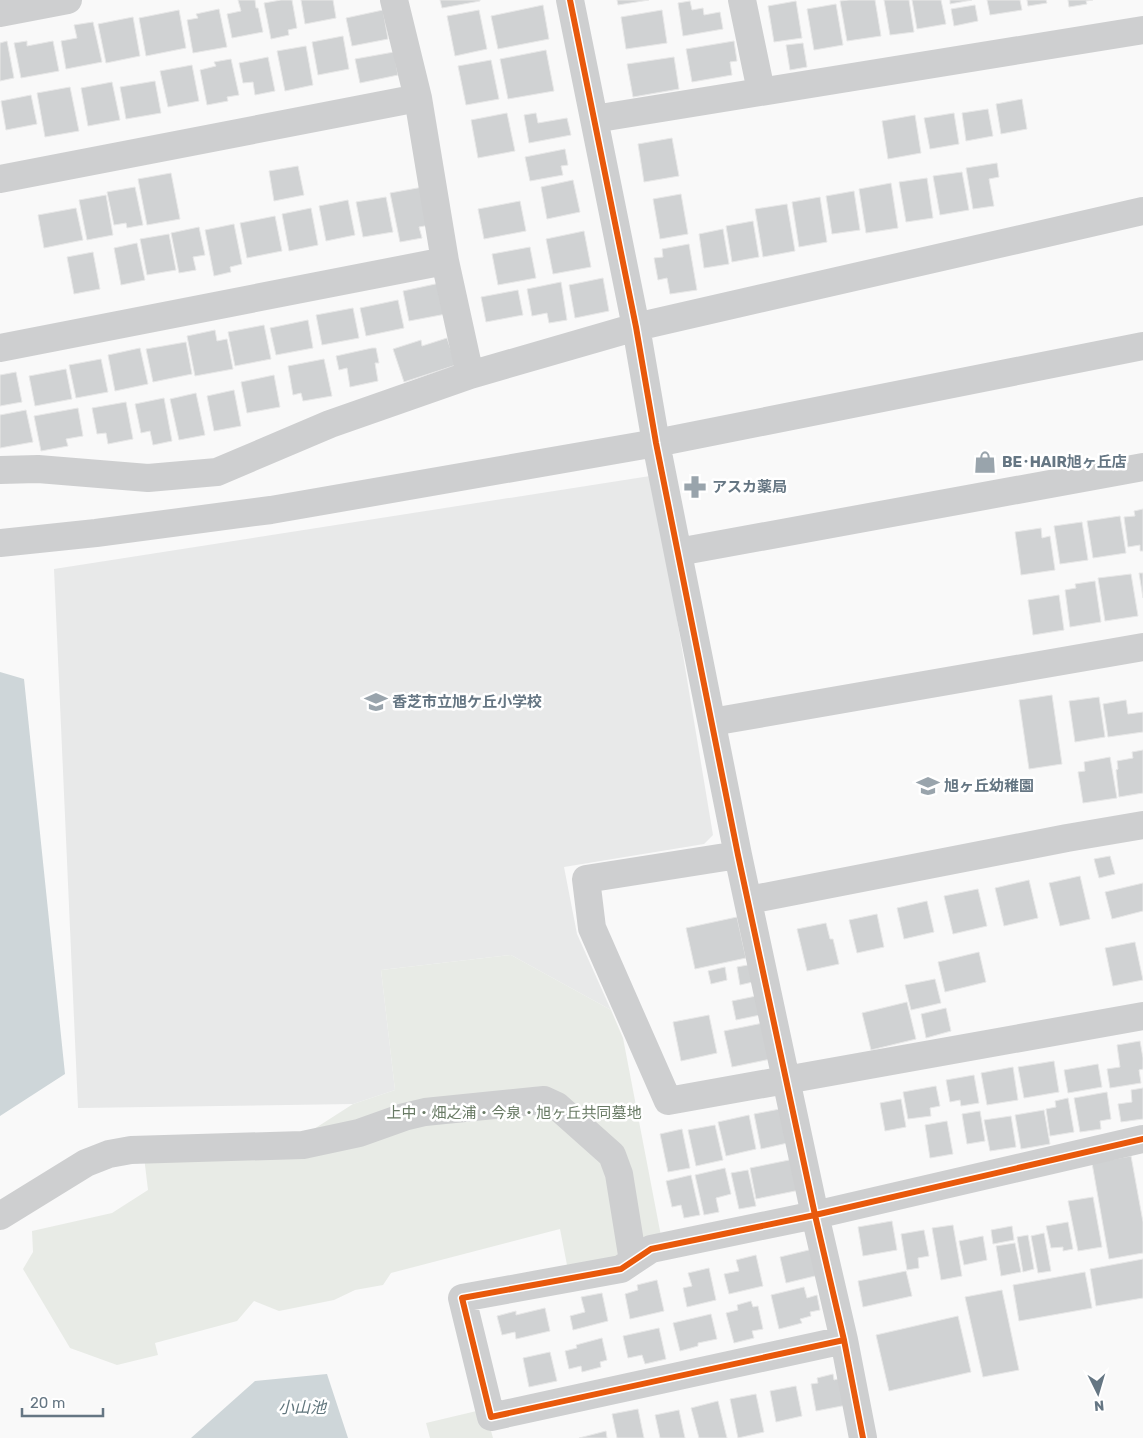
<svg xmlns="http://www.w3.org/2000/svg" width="1143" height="1438" viewBox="0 0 1143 1438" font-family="Rubik,'Noto Sans JP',sans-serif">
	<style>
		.built { fill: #e8e9e9 }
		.green { fill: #e8ebe6 }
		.water { fill: #ced6d9 }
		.building { fill: #d0d2d3; stroke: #e8e8e8 }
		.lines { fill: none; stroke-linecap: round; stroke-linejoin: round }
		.minor { stroke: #cecfd0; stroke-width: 28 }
		.cycleway-casing { stroke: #fff; stroke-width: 9 }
		.cycleway { stroke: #e8590c; stroke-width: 6 }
		.labels { text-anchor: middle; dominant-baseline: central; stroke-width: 5; stroke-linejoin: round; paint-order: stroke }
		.poi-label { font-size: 15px; font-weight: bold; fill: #657683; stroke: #fff; text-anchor: start }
		.park-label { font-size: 15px; fill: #687a64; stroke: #fff }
		.water-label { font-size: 16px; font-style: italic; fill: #60757c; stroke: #fff }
	</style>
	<rect width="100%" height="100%" fill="#f9f9f9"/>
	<path class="built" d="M 650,476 L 654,481 L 713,835 L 704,844 L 564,867 L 577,934 L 611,1010 L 511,955 L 381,970 L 395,1090 L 353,1104 L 78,1108 L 54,569 Z"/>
	<path class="green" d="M 511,955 L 611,1010 L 623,1038 L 661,1236 L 615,1259 L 567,1265 L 560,1229 L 391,1273 L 383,1285 L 355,1290 L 334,1300 L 279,1311 L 254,1301 L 237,1321 L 155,1343 L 158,1355 L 117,1365 L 70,1348 L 23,1269 L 33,1252 L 32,1231 L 112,1213 L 148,1190 L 142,1140 L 281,1140 L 314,1129 L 353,1104 L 395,1090 L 381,970 Z
		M 485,1409 L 493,1438 L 430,1438 L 426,1423 Z"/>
	<path class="water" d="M 0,672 L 24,679 L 65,1074 L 0,1116 Z
		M 327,1374 L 348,1438 L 191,1438 L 255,1381 Z"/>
	<path class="building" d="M 238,0 L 255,0 L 256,8 L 258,8 L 263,32 L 232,38 L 227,14 L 241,11 Z
		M 281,0 L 292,0 L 297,28 L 288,30 L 289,35 L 271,39 L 264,3 Z
		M 301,0 L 333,0 L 336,18 L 305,24 Z
		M 440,0 L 480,0 L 480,1 L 442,8 Z
		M 617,0 L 649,0 L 618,5 Z
		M 849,0 L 875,0 L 881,36 L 847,41 L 840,1 Z
		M 884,0 L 909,0 L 914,32 L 890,35 Z
		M 912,0 L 941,0 L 946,24 L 917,29 Z
		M 950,0 L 972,0 L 950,4 Z
		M 987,0 L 1020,0 L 1022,10 L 990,15 Z
		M 1027,0 L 1046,0 L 1047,3 L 1028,6 Z
		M 1068,0 L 1093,0 L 1086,1 L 1087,4 L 1069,7 Z
		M 690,1 L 692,10 L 703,8 L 704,15 L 720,12 L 723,29 L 683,36 L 678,3 Z
		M 796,1 L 802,38 L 774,42 L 768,6 Z
		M 836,4 L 843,45 L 814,50 L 807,9 Z
		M 543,5 L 549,39 L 498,49 L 491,16 Z
		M 975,5 L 978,21 L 954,26 L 951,9 Z
		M 219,9 L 227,47 L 193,53 L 187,20 L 198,18 L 196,14 Z
		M 179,10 L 186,48 L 146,56 L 139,18 Z
		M 383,10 L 388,39 L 352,46 L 346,18 Z
		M 479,10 L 487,49 L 455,56 L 447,16 Z
		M 662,10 L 667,43 L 626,49 L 621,17 Z
		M 133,17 L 140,56 L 106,63 L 98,24 Z
		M 93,22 L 102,62 L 66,69 L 61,41 L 77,38 L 74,25 Z
		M 343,36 L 349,69 L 318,75 L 312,42 Z
		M 7,41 L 14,78 L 0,81 L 0,43 Z
		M 27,41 L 27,46 L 53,41 L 59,71 L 21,78 L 14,43 Z
		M 734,41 L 737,61 L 730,62 L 732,75 L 692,82 L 686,49 Z
		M 803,43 L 807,67 L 790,70 L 786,45 Z
		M 306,46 L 313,85 L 285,91 L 277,51 Z
		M 546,50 L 554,91 L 508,99 L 500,59 Z
		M 394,52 L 398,75 L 360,83 L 355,59 Z
		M 268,57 L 275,91 L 255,95 L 253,82 L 243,83 L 239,63 Z
		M 674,57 L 679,89 L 633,97 L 627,64 Z
		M 231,59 L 239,95 L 227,97 L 228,101 L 207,105 L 200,70 L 216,66 L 214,62 Z
		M 491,60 L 499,99 L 466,105 L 458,66 Z
		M 192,65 L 199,101 L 168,107 L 160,71 Z
		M 155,81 L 161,113 L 126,119 L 120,87 Z
		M 112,82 L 120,120 L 88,126 L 81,88 Z
		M 70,87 L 79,131 L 45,137 L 37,93 Z
		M 31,95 L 37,124 L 6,130 L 1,101 Z
		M 1022,99 L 1027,129 L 1001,134 L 996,104 Z
		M 988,109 L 993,136 L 966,141 L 962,113 Z
		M 507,113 L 515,151 L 478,158 L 471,120 Z
		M 536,113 L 538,123 L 567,118 L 571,135 L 529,143 L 524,115 Z
		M 954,113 L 959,144 L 930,149 L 924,118 Z
		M 915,115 L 921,153 L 888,159 L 882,121 Z
		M 672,138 L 679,176 L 644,182 L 638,144 Z
		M 565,149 L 568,165 L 561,166 L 563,175 L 530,181 L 525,157 Z
		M 997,163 L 999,177 L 989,179 L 994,206 L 973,209 L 966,168 Z
		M 298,166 L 304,195 L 274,201 L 269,171 Z
		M 962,172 L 969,210 L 940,215 L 933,176 Z
		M 171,173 L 180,219 L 147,225 L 138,179 Z
		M 927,178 L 933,218 L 906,222 L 899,182 Z
		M 573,180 L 580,212 L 547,219 L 541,187 Z
		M 891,183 L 898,228 L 866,233 L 859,189 Z
		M 135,187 L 143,225 L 127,228 L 126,223 L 114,225 L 107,192 Z
		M 423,187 L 430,225 L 419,227 L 422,238 L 400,242 L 390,193 Z
		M 854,191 L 860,230 L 832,234 L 826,196 Z
		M 681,194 L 688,234 L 660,239 L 653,199 Z
		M 106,195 L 113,235 L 87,240 L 79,200 Z
		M 386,197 L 393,232 L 363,237 L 356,202 Z
		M 820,197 L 827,242 L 799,247 L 792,202 Z
		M 348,200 L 355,235 L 326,241 L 319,206 Z
		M 520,201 L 526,231 L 484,239 L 478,209 Z
		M 787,204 L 795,251 L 763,257 L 755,209 Z
		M 76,208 L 83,240 L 44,248 L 38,215 Z
		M 311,208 L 318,245 L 289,251 L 282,214 Z
		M 275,216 L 282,251 L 247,258 L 240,223 Z
		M 753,221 L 759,257 L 732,262 L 726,226 Z
		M 234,224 L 242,264 L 230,267 L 231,272 L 214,276 L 205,230 Z
		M 199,227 L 205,255 L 193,257 L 196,270 L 179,273 L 171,233 Z
		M 723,229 L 729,264 L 704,268 L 699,234 Z
		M 584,231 L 591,267 L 553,274 L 546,239 Z
		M 169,234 L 176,270 L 147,275 L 140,239 Z
		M 137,243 L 145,280 L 121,285 L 114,248 Z
		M 689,244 L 697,290 L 670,294 L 667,278 L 658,280 L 654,258 L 663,257 L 662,249 Z
		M 530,247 L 536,278 L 498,285 L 492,254 Z
		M 93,252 L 100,289 L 74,294 L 67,257 Z
		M 603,278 L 609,311 L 575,318 L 569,285 Z
		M 561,282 L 567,320 L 549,323 L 547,313 L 532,316 L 527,289 Z
		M 440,283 L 446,314 L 409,321 L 403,291 Z
		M 518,290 L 523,315 L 486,322 L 481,297 Z
		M 398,300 L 404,328 L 366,336 L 360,308 Z
		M 353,308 L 359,338 L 322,345 L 316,315 Z
		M 308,320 L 313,348 L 276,355 L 270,328 Z
		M 264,325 L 271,359 L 235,366 L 228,332 Z
		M 215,330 L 217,341 L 227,339 L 233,369 L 195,376 L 187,336 Z
		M 447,338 L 456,365 L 404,382 L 393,349 L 421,340 L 422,346 Z
		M 186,342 L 192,374 L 153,382 L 146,349 Z
		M 140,348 L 148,384 L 115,391 L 108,355 Z
		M 372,348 L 376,348 L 379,363 L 375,363 L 378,381 L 350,387 L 347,368 L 339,370 L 336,356 Z
		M 101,359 L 108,392 L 76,398 L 69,365 Z
		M 324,359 L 332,396 L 303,401 L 301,393 L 293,395 L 288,366 Z
		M 66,369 L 72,399 L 35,406 L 29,376 Z
		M 16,372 L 22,402 L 0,406 L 0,375 Z
		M 274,375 L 280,407 L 247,413 L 241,382 Z
		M 234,390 L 241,426 L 214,431 L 207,396 Z
		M 196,393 L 205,435 L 179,440 L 170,399 Z
		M 164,398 L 172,441 L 153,445 L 150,431 L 141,433 L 135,404 Z
		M 126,402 L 133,439 L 108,444 L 106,433 L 97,434 L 92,408 Z
		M 78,408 L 83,436 L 66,439 L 68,446 L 41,451 L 34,416 Z
		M 26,410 L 33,442 L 0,448 L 0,415 Z
		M 1143,509 L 1143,551 L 1140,551 L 1140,545 L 1128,547 L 1124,517 L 1135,516 L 1134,511 Z
		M 1120,516 L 1126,553 L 1093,558 L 1087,521 Z
		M 1082,522 L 1088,560 L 1060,564 L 1054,526 Z
		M 1041,528 L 1042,538 L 1050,536 L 1055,570 L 1021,575 L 1015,532 Z
		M 1139,573 L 1143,573 L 1143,598 Z
		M 1131,574 L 1138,616 L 1105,621 L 1098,578 Z
		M 1095,581 L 1101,622 L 1070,627 L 1065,590 L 1076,588 L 1075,584 Z
		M 1059,595 L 1064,630 L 1033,635 L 1028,600 Z
		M 1052,695 L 1062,764 L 1029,769 L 1019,700 Z
		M 1099,697 L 1105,737 L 1075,742 L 1069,701 Z
		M 1126,700 L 1128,714 L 1143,712 L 1143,732 L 1108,737 L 1103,704 Z
		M 1143,750 L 1143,793 L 1119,797 L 1116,770 L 1118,769 L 1117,761 L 1133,758 L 1132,752 Z
		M 1110,757 L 1117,798 L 1083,803 L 1078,772 L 1085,771 L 1084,762 Z
		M 1110,856 L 1115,874 L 1099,878 L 1094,859 Z
		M 1080,876 L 1090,919 L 1060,926 L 1049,883 Z
		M 1029,880 L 1038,918 L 1004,926 L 995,888 Z
		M 1143,883 L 1143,911 L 1112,919 L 1105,892 Z
		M 978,889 L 987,926 L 953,934 L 944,896 Z
		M 927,901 L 934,932 L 904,939 L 897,908 Z
		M 877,914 L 884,947 L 857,953 L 849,920 Z
		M 737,917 L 746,958 L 695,969 L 686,928 Z
		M 826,923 L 830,939 L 833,939 L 839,964 L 807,971 L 797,929 Z
		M 1135,942 L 1143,980 L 1113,986 L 1105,948 Z
		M 979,952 L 986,982 L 945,992 L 938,962 Z
		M 753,964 L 757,981 L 740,985 L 737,967 Z
		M 725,967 L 727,980 L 711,984 L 708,971 Z
		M 935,979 L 941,1003 L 911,1010 L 905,985 Z
		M 761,995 L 765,1014 L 736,1020 L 732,1001 Z
		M 907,1002 L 916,1039 L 871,1050 L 862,1013 Z
		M 946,1008 L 951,1031 L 926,1038 L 921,1014 Z
		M 709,1015 L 717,1053 L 681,1061 L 673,1022 Z
		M 763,1023 L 771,1059 L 732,1067 L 724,1031 Z
		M 1140,1041 L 1143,1058 L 1143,1069 L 1139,1070 L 1141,1083 L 1110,1088 L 1107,1069 L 1120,1067 L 1117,1045 Z
		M 1054,1061 L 1059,1092 L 1024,1098 L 1018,1067 Z
		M 1098,1064 L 1102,1087 L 1068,1093 L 1064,1070 Z
		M 1013,1067 L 1018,1100 L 987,1105 L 981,1073 Z
		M 974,1075 L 979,1103 L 961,1106 L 960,1100 L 950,1102 L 946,1080 Z
		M 936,1086 L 940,1106 L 930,1108 L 931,1116 L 908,1119 L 903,1092 Z
		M 1143,1088 L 1143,1119 L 1121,1122 L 1118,1104 L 1132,1102 L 1131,1090 Z
		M 1107,1092 L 1111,1119 L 1100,1121 L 1101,1129 L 1080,1132 L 1074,1098 Z
		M 1068,1098 L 1074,1132 L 1050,1136 L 1046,1109 L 1056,1107 L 1055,1101 Z
		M 901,1099 L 906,1127 L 885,1131 L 880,1103 Z
		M 785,1108 L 792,1142 L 761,1149 L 754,1114 Z
		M 1044,1110 L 1050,1144 L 1021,1149 L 1015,1115 Z
		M 980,1111 L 985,1141 L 967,1144 L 962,1114 Z
		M 749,1115 L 756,1149 L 726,1156 L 718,1122 Z
		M 1011,1116 L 1016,1147 L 990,1151 L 984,1120 Z
		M 947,1121 L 953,1154 L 930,1158 L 925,1125 Z
		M 715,1125 L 723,1160 L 696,1166 L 688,1130 Z
		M 682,1129 L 690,1168 L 668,1172 L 660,1134 Z
		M 1131,1156 L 1143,1222 L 1143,1253 L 1109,1259 L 1092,1163 Z
		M 794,1159 L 800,1190 L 756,1199 L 750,1168 Z
		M 725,1168 L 731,1194 L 716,1198 L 719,1212 L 704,1215 L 695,1175 Z
		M 748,1170 L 756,1206 L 739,1209 L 731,1173 Z
		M 691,1175 L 700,1215 L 684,1218 L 681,1205 L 672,1207 L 666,1181 Z
		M 1093,1197 L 1102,1247 L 1078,1251 L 1068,1201 Z
		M 892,1221 L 897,1250 L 863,1256 L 858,1227 Z
		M 1068,1222 L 1073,1249 L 1063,1251 L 1063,1247 L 1051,1248 L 1046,1226 Z
		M 953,1225 L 962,1276 L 941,1280 L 932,1228 Z
		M 1012,1226 L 1014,1240 L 993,1244 L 991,1230 Z
		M 924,1230 L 929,1256 L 918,1258 L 919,1268 L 907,1270 L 901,1234 Z
		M 1044,1233 L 1051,1271 L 1038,1273 L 1031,1236 Z
		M 1028,1235 L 1034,1269 L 1023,1272 L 1017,1237 Z
		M 983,1236 L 987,1260 L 964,1265 L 959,1241 Z
		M 1015,1243 L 1021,1272 L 1001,1276 L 996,1246 Z
		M 813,1249 L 819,1275 L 786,1283 L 780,1257 Z
		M 756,1255 L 763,1286 L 729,1294 L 724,1274 L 739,1271 L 736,1260 Z
		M 1143,1259 L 1143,1298 L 1096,1306 L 1090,1269 Z
		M 709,1268 L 716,1300 L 687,1307 L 683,1288 L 692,1286 L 688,1273 Z
		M 906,1271 L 912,1296 L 863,1307 L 858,1281 Z
		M 1085,1272 L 1092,1308 L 1019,1321 L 1013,1285 Z
		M 657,1280 L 664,1311 L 630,1319 L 625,1294 L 638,1290 L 637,1285 Z
		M 804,1287 L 807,1298 L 817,1295 L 820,1310 L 810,1312 L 811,1316 L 800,1319 L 802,1323 L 779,1329 L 771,1295 Z
		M 1002,1290 L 1019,1370 L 983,1377 L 965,1297 Z
		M 602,1293 L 608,1321 L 573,1330 L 570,1316 L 585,1312 L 581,1297 Z
		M 751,1301 L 753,1307 L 758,1306 L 763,1329 L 752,1331 L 754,1338 L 734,1343 L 726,1313 L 738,1310 L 737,1305 Z
		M 545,1308 L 550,1331 L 516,1339 L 515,1332 L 502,1335 L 497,1316 L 516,1311 L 516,1315 Z
		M 711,1314 L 717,1339 L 698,1343 L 698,1346 L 680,1351 L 673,1323 Z
		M 958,1316 L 971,1372 L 889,1391 L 876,1335 Z
		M 659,1328 L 666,1359 L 645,1364 L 642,1355 L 628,1358 L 623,1336 Z
		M 602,1338 L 607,1360 L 600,1362 L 601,1367 L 582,1372 L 581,1366 L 569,1369 L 565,1351 L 577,1348 L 576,1345 Z
		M 550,1352 L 557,1381 L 529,1387 L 523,1358 Z
		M 833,1374 L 834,1380 L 841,1378 L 847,1405 L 816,1411 L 811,1384 L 818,1383 L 817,1378 Z
		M 796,1386 L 802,1416 L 776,1422 L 770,1391 Z
		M 756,1394 L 764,1432 L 738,1438 L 730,1399 Z
		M 718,1401 L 727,1438 L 699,1438 L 691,1408 Z
		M 638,1409 L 644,1438 L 617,1438 L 612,1414 Z
		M 679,1410 L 685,1438 L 660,1438 L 655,1415 Z
		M 606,1431 L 607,1438 L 579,1438 Z"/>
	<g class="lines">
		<path class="minor" d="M 394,0 L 418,98 L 445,261 L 470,375
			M 570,0 L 636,327 L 656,443 L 738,855 L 815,1215 L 844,1340 L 863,1438
			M 742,0 L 761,91
			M 0,13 L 68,0
			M 594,119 L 1143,30
			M 0,179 L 418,98
			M 0,348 L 445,261
			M 0,470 L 38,469 L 148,478 L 217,472 L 330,424 L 470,375 L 636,327 L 1143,211
			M 0,543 L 96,533 L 271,510 L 656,443 L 1143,346
			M 678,552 L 1143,467
			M 712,722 L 1143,647
			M 738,855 L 586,879 L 592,928 L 668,1101 L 1143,1016
			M 749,900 L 1067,838 L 1143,825
			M 0,1216 L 86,1163 L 109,1154 L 131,1150 L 303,1145 L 359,1133 L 404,1117 L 425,1112 L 544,1100 L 557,1106 L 612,1155 L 619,1174 L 633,1261
			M 844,1340 L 491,1417 L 462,1298 L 621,1269 L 651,1249 L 815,1215 L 1143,1139"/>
		<defs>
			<path id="cycleway" d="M 570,0 L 636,327 L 656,443 L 738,855 L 815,1215 L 844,1340 L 863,1438
				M 844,1340 L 491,1417 L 462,1298 L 621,1269 L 651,1249 L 815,1215 L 1143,1139"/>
		</defs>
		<use href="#cycleway" class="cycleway-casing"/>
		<use href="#cycleway" class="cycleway"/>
	</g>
	<defs>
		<symbol id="shop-bare" viewBox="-9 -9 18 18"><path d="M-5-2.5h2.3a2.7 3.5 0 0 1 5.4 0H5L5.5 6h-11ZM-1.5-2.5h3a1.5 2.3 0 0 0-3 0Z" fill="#99a4ac" stroke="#fff" stroke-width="2.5" paint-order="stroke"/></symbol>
		<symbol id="pharmacy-bare" viewBox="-9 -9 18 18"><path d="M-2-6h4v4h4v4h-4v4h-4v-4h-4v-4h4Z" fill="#99a4ac" stroke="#fff" stroke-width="2.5" paint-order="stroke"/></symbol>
		<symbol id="school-bare" viewBox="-9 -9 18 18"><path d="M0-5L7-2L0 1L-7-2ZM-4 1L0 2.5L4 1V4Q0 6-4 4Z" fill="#99a4ac" stroke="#fff" stroke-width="2.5" paint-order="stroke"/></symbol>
	</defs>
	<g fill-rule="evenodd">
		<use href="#shop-bare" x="969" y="446" width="32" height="32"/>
		<use href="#pharmacy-bare" x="679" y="471" width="32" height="32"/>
		<use href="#school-bare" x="360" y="686" width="32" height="32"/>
		<use href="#school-bare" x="912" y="770" width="32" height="32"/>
	</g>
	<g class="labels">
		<g class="poi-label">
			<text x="1002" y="462">BE･HAIR旭ヶ丘店</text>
			<text x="712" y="487">アスカ薬局</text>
			<text x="392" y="702">香芝市立旭ケ丘小学校</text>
			<text x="944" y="786">旭ヶ丘幼稚園</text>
		</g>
		<g class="park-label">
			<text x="514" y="1113">上中・畑之浦・今泉・旭ヶ丘共同墓地</text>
		</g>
		<g class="water-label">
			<text x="302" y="1407">小山池</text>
		</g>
	</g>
	<g transform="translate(1098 1393) rotate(175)" stroke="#ffffff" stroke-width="4" paint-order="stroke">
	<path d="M0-4L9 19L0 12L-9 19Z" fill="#657683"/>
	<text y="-8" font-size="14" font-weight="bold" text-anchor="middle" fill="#657683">N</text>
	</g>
	<path d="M22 1408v8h81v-8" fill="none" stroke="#657683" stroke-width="2.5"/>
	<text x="30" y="1408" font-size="15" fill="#657683" stroke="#ffffff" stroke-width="4" paint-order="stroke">20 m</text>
</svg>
